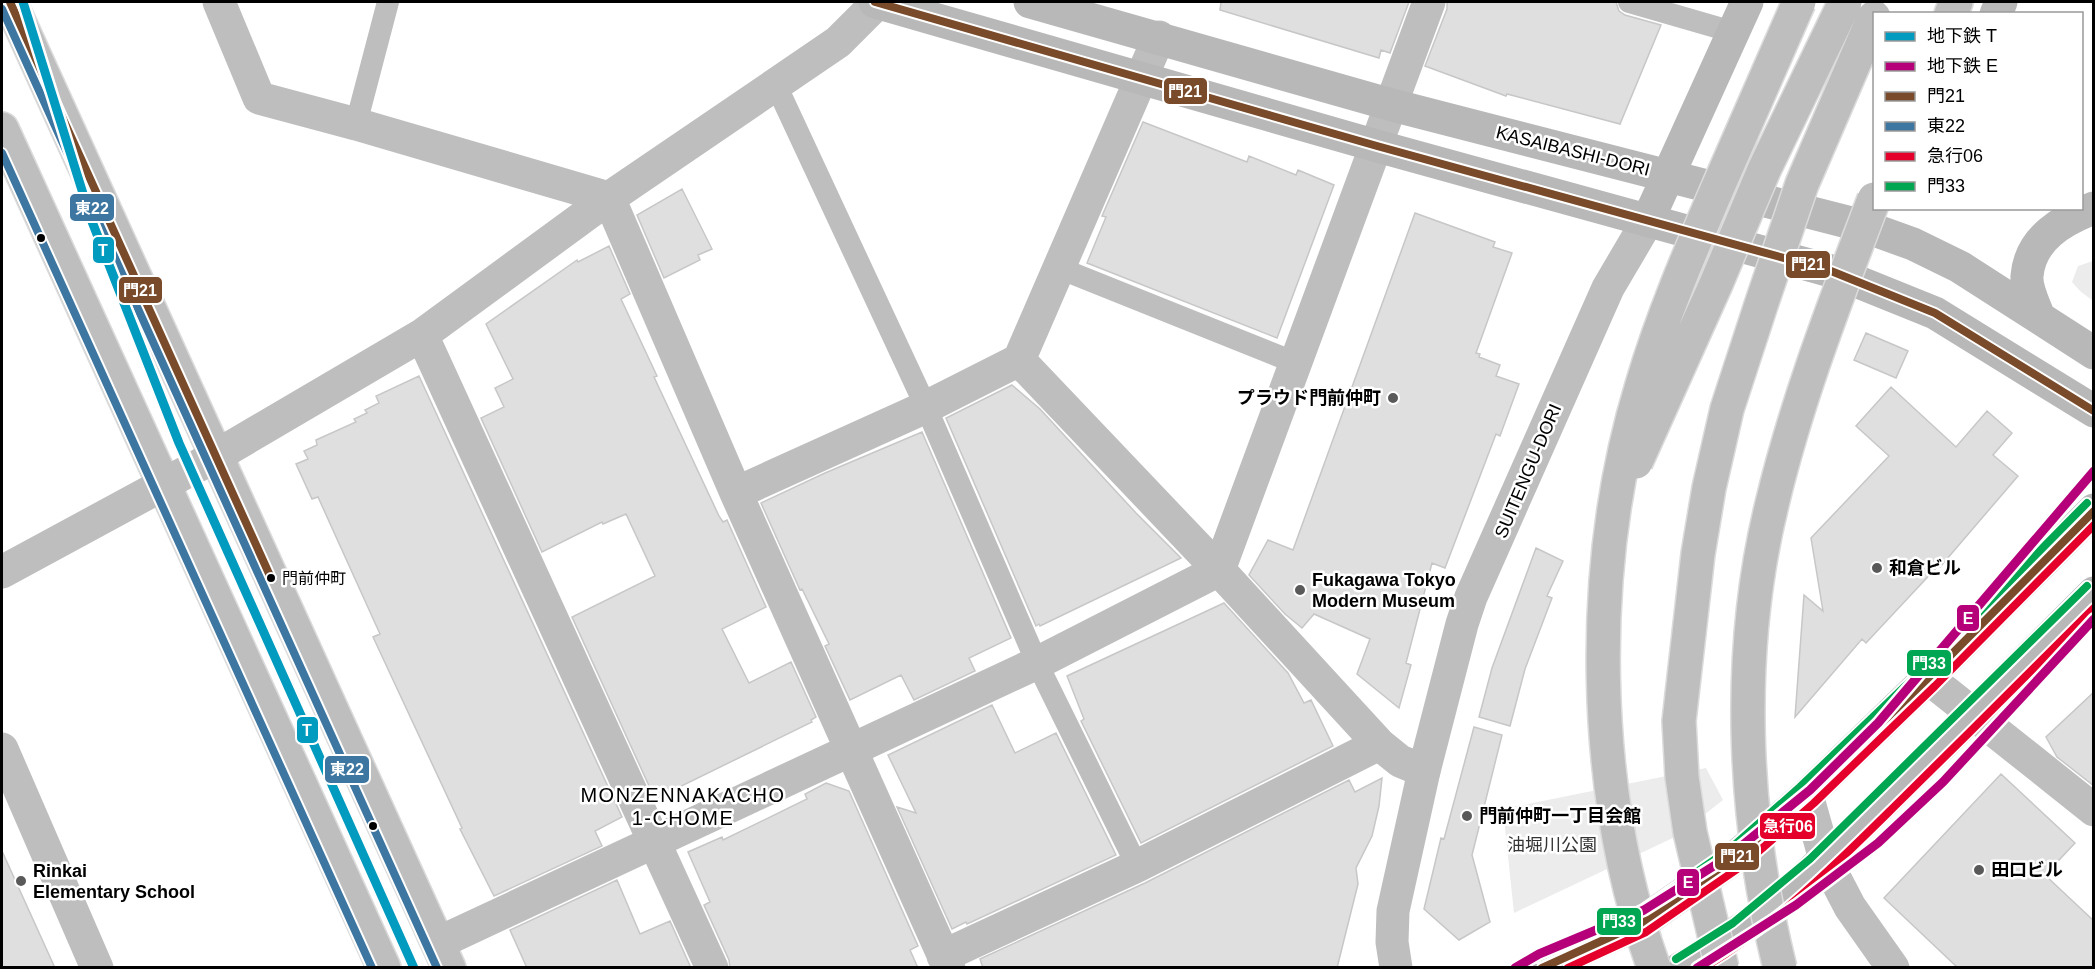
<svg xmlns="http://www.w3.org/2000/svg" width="2095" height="969" viewBox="0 0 2095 969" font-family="Arial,'Noto Sans JP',sans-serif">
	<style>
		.green { fill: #ececec }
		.building { fill: #dfdfdf; stroke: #c7c7c7; stroke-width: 1.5 }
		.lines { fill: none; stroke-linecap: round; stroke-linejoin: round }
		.primary-casing { stroke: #dbdbdb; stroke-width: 36 }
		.motorway-casing { stroke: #dbdbdb; stroke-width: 36 }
		.service { stroke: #bebebe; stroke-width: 22 }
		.minor { stroke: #bebebe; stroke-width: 33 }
		.tertiary { stroke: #bebebe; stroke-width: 33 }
		.secondary { stroke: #b8b8b8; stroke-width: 33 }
		.primary { stroke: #bebebe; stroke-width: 33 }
		.motorway { stroke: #bebebe; stroke-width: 33 }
		.motorway-bridge-casing { stroke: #dbdbdb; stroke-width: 36; stroke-linecap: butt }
		.motorway-bridge { stroke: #bebebe; stroke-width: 33 }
		.bus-1-casing { stroke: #fff; stroke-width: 12 }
		.bus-2-casing { stroke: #fff; stroke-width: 12 }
		.bus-3-casing { stroke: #fff; stroke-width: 12 }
		.bus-4-casing { stroke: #fff; stroke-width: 12 }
		.bus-1 { stroke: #7a4b2a; stroke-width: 8 }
		.bus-2 { stroke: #3d76a1; stroke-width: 8 }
		.bus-3 { stroke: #e4002b; stroke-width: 8 }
		.bus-4 { stroke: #00a651; stroke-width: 8 }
		.metro-1-casing { stroke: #fff; stroke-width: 14 }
		.metro-2-casing { stroke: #fff; stroke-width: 14 }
		.metro-1 { stroke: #009bbf; stroke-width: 9 }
		.metro-2 { stroke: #b6007a; stroke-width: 9 }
		.bus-dot { fill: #000; stroke: #fff; stroke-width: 2 }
		.poi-dot { fill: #595959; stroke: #fff; stroke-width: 2 }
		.labels { text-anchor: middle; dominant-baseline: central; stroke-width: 5; stroke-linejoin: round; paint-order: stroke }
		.bus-label { font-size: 16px; fill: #000; stroke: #fff; text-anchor: start }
		.street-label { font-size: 18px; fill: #000; stroke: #fff }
		.poi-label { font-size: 18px; font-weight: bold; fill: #000; stroke: #fff; text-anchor: start }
		.park-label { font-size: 18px; fill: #333; stroke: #fff }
		.neighbourhood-label { font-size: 20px; letter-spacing: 1.5px; fill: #000; stroke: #fff }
		.line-badge { stroke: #fff; stroke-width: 2 }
		.badge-label { font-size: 16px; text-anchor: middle; font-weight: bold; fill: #fff }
	</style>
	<rect width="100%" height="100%" fill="#fff"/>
	<path class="green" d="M 2093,261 L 2094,261 L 2093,301 L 2080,291 L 2072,282 L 2078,266 Z
		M 1706,768 L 1723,800 L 1677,836 L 1514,913 L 1503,809 Z"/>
	<path class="building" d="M 1221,2 L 1409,2 L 1390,53 L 1381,50 L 1379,58 L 1220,10 Z
		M 1447,2 L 1616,2 L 1619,11 L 1625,15 L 1661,25 L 1620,124 L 1507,94 L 1506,96 L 1425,66 L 1447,9 Z
		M 1143,122 L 1247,162 L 1249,156 L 1296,175 L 1298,170 L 1334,185 L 1277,338 L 1087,263 L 1106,217 L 1102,216 Z
		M 682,189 L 712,249 L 698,255 L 700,260 L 664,278 L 637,215 Z
		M 1415,213 L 1495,242 L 1493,247 L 1512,253 L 1476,353 L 1480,354 L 1479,357 L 1500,365 L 1496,376 L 1519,384 L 1500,436 L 1496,434 L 1445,568 L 1432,563 L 1406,663 L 1411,665 L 1399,708 L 1357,674 L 1370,639 L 1314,614 L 1302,628 L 1285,614 L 1249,575 L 1268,540 L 1293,550 Z
		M 609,246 L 630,294 L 621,299 L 657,376 L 654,377 L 719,516 L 723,522 L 727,520 L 766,607 L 722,629 L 749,683 L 791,662 L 816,717 L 811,720 L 812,722 L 655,799 L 572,617 L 655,576 L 626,514 L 603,524 L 602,522 L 542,552 L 481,418 L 504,407 L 495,388 L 513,379 L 486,324 L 577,260 L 578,262 Z
		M 1866,333 L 1908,351 L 1896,378 L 1854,360 Z
		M 419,376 L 622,817 L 595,831 L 602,846 L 494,896 L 460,829 L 462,828 L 373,637 L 380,634 L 318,497 L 312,499 L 296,464 L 308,459 L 304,451 L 317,445 L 316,440 L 356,422 L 354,419 L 367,413 L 365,410 L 379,403 L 376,396 Z
		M 1012,385 L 1040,409 L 1136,513 L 1181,558 L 1040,626 L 1039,624 L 1036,626 L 946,418 Z
		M 1891,387 L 1956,447 L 1987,411 L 2012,433 L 1993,455 L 2018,476 L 1940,567 L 1938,566 L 1866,643 L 1862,639 L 1795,717 L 1804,595 L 1823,611 L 1811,538 L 1889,456 L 1856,426 Z
		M 922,432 L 1011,638 L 969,658 L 975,671 L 914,700 L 901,675 L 850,700 L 825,646 L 829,644 L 802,589 L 800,590 L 761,503 L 825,473 Z
		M 1536,548 L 1563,561 L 1547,596 L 1552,598 L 1525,669 L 1510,726 L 1479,717 L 1492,668 Z
		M 1224,603 L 1288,673 L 1304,703 L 1311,700 L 1333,746 L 1141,843 L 1081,721 L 1084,719 L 1067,676 Z
		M 2094,692 L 2094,786 L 2057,757 L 2046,737 Z
		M 992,705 L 1015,753 L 1056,733 L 1116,855 L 967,924 L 966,922 L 952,929 L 897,807 L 916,813 L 888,755 Z
		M 1474,727 L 1502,735 L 1472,855 L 1490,922 L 1459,940 L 1424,909 L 1441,838 L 1444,839 Z
		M 2001,774 L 2075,843 L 2045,875 L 2094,921 L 2094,968 L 1958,968 L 1884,898 Z
		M 1382,778 L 1379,806 L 1372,836 L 1356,868 L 1358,884 L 1337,968 L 983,968 L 980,959 L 1145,883 L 1349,780 L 1355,792 Z
		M 826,783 L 849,791 L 918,946 L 910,950 L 918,968 L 730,968 L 729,960 L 704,905 L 710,902 L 688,852 L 722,837 L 723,840 L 807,799 L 805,794 Z
		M 2,851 L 55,968 L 2,968 Z
		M 617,880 L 640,934 L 670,921 L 691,968 L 527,968 L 510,930 Z"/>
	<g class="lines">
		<defs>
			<path id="primary" d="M 10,2 L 449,968
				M 2,129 L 384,968"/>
			<path id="motorway" d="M 1951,14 L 1956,2"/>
		</defs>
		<use href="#primary" class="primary-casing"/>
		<use href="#motorway" class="motorway-casing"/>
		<path class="service" d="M 1629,2 L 1733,32
			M 776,85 L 926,407 L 1037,663 L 1137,866
			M 356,124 L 388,2
			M 1059,268 L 1296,363"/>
		<path class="minor" d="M 219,2 L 259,98 L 356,124 L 609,198 L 736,493 L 949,968
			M 1159,37 L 1019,360 L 1219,570 L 1379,744 L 1400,761 L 1424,771
			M 422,335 L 712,968
			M 216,456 L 422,335 L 609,198 L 838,42 L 878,2
			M 736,493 L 926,407 L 1019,360
			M 1928,678 L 2094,810
			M 2,749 L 97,968
			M 438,943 L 1037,663 L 1219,570 L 1429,2
			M 943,956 L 1137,866 L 1379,744"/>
		<path class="tertiary" d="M 2,572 L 216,456
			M 1807,795 L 1825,859 L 1850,907 L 1893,968
			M 1396,968 L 1392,942 L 1393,911 L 1424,771 L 1462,624 L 1471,597 L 1608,288 L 1648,220"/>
		<path class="secondary" d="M 875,2 L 1377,146 L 1831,271 L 1935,313 L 2094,411
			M 1030,2 L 1392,105 L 1863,226 L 1913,244 L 1960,267 L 2094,353
			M 1996,14 L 2001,2
			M 1648,220 L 1747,2
			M 2039,317 C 2034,304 2026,289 2027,276 C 2030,238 2063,220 2094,208
			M 1541,968 L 1641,923 L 1736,857 L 1807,795 L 1928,678 L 2094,510
			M 1681,968 C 1762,924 1826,859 1891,795 C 1959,728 2026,661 2094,593"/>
		<use href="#primary" class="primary"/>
		<use href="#motorway" class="motorway"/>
		<defs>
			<path id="motorway-bridge" d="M 1636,462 L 1716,284 L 1764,170 L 1845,2
				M 1654,968 C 1590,791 1587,565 1642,385 C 1662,317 1690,252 1718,187 C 1745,125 1772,63 1799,2
				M 1722,968 L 1690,832 L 1682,777 L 1679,721 L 1698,554 L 1709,488 L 1727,409 L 1761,305 L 1802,184 L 1874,17
				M 1780,968 C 1743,819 1735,654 1772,504 C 1797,399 1836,300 1874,199"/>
		</defs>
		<use href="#motorway-bridge" class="motorway-bridge-casing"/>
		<use href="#motorway-bridge" class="motorway-bridge"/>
		<defs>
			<path id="bus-1" d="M 10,2 L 271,578
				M 875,2 L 1377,146 L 1831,271 L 1935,313 L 2094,411
				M 1542,968 L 1641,923 L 1736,857 L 1807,795 L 1928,678 L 2094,511"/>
			<path id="bus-2" d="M 2,9 L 437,968
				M 2,153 L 372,968"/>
			<path id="bus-3" d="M 1568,968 L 1646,932 L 1743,865 L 1814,803 L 1935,686 L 2094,525
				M 1703,968 C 1779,923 1841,859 1903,798 C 1967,735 2030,672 2094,608"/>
			<path id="bus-4" d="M 1537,958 L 1636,914 L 1730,849 L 1800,787 L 1921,671 L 2087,503
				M 1676,959 L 1733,923 L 1810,859 L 2087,586"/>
		</defs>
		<use href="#bus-1" class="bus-1-casing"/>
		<use href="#bus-2" class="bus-2-casing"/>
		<use href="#bus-3" class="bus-3-casing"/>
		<use href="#bus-4" class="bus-4-casing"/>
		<use href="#bus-1" class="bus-1"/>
		<use href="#bus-2" class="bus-2"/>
		<use href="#bus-3" class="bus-3"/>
		<use href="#bus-4" class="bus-4"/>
		<defs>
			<path id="metro-1" d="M 23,2 L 91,219 L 179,443 L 414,968"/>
			<path id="metro-2" d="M 1515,968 L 1539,954 L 1644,910 L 1728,857 L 1810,790 L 1878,723 L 2094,471
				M 1697,968 L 1796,905 L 1878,843 L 1943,782 L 2094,619"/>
		</defs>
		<use href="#metro-1" class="metro-1-casing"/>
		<use href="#metro-2" class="metro-2-casing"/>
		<use href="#metro-1" class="metro-1"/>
		<use href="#metro-2" class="metro-2"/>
	</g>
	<g class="bus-dot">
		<circle cx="41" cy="238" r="5"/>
		<circle cx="271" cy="578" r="5"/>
		<circle cx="373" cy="826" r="5"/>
	</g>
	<g class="poi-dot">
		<circle cx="1393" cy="398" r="6"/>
		<circle cx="1877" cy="568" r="6"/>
		<circle cx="1300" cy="590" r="6"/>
		<circle cx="1467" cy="816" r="6"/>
		<circle cx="1979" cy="870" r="6"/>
		<circle cx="21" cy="881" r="6"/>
	</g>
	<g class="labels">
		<g class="bus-label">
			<text x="282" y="578">門前仲町</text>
		</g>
		<g class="street-label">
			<text transform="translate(1573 151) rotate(14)">KASAIBASHI-DORI</text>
			<text transform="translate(1528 471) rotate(-67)">SUITENGU-DORI</text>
		</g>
		<g class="poi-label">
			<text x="1381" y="398" text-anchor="end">プラウド門前仲町</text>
			<text x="1889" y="568">和倉ビル</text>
			<text x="1312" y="580">Fukagawa Tokyo<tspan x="1312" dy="21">Modern Museum</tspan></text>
			<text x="1479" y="816">門前仲町一丁目会館</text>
			<text x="1991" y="870">田口ビル</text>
			<text x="33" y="871">Rinkai<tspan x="33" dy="21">Elementary School</tspan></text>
		</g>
		<g class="park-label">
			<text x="1552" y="845">油堀川公園</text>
		</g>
		<g class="neighbourhood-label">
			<text x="683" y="795">MONZENNAKACHO<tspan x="683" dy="23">1-CHOME</tspan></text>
		</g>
	</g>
	<g class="line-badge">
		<rect x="1163" y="77" width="45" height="28" rx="6" fill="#7a4b2a"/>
		<rect x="69" y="193" width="46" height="29" rx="6" fill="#3d76a1"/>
		<rect x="92" y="236" width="23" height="28" rx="6" fill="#009bbf"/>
		<rect x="1785" y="250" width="46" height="29" rx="6" fill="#7a4b2a"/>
		<rect x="118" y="276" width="45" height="28" rx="6" fill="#7a4b2a"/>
		<rect x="1956" y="604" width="24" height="28" rx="6" fill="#b6007a"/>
		<rect x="1906" y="649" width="46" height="28" rx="6" fill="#00a651"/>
		<rect x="296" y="716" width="23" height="28" rx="6" fill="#009bbf"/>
		<rect x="324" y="755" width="46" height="29" rx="6" fill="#3d76a1"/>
		<rect x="1759" y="812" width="57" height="28" rx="6" fill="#e4002b"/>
		<rect x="1714" y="842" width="46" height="29" rx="6" fill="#7a4b2a"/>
		<rect x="1676" y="868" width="24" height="29" rx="6" fill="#b6007a"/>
		<rect x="1596" y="907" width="46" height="29" rx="6" fill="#00a651"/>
	</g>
	<g class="badge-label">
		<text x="1185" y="97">門21</text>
		<text x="92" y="214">東22</text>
		<text x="103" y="256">T</text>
		<text x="1808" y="270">門21</text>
		<text x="140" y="296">門21</text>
		<text x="1968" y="624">E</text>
		<text x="1929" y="669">門33</text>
		<text x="307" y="736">T</text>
		<text x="347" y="775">東22</text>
		<text x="1788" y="832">急行06</text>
		<text x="1737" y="862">門21</text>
		<text x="1688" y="888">E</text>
		<text x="1619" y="927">門33</text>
	</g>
	<rect width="2095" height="969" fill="none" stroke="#000000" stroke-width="6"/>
	<rect x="1873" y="12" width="210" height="198" fill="#ffffff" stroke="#999999" stroke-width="1.5"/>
	<rect x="1885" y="32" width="30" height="9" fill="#009bbf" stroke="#999999" stroke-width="1.5"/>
	<text x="1927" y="42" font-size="18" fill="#000000">地下鉄 T</text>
	<rect x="1885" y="62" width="30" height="9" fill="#b6007a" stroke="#999999" stroke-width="1.5"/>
	<text x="1927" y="72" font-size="18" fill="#000000">地下鉄 E</text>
	<rect x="1885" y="92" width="30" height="9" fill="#7a4b2a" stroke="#999999" stroke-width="1.5"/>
	<text x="1927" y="102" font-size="18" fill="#000000">門21</text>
	<rect x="1885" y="122" width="30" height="9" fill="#3d76a1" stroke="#999999" stroke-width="1.5"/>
	<text x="1927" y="132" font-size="18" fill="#000000">東22</text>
	<rect x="1885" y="152" width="30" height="9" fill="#e4002b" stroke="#999999" stroke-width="1.5"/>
	<text x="1927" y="162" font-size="18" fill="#000000">急行06</text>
	<rect x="1885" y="182" width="30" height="9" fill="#00a651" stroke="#999999" stroke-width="1.5"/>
	<text x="1927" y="192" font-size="18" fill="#000000">門33</text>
</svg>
